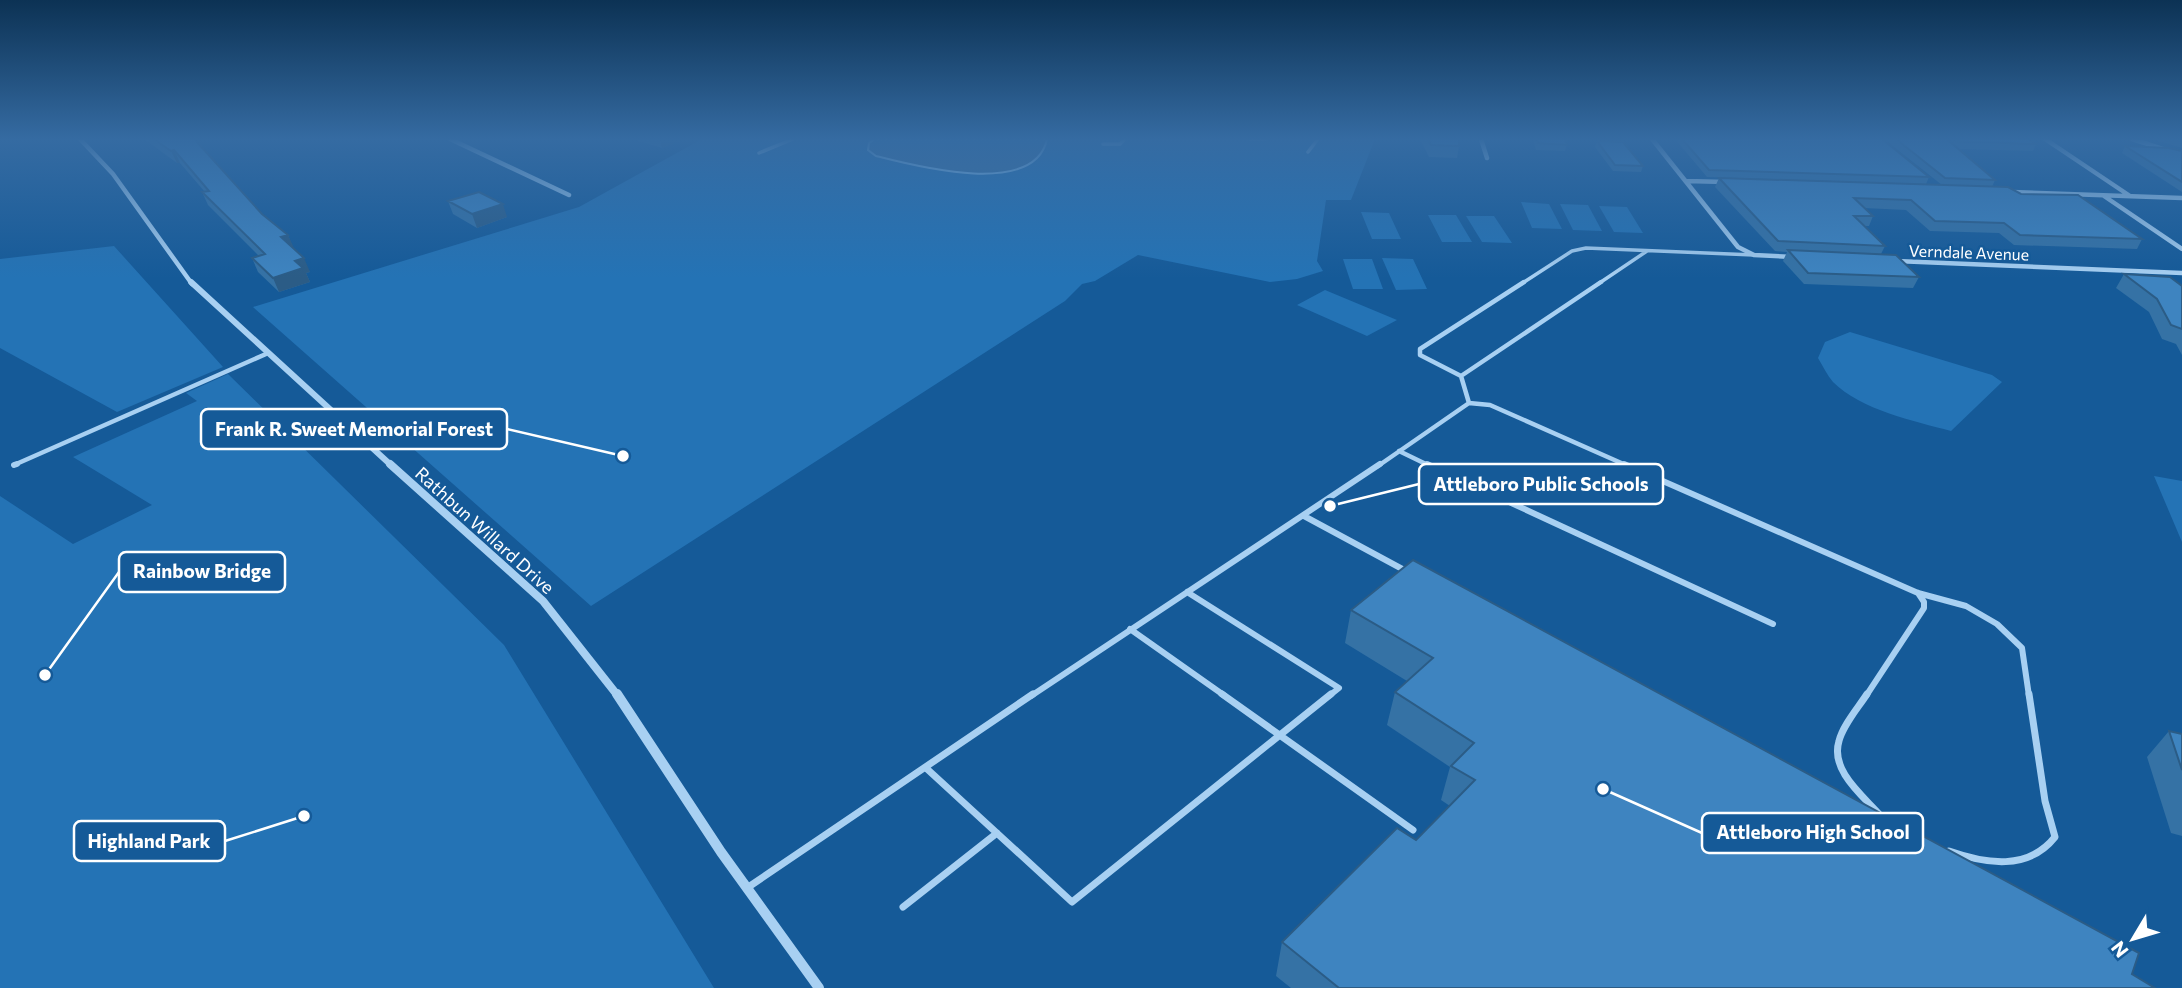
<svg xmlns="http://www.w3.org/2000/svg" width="2182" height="988" viewBox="0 0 2182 988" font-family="Commissioner,sans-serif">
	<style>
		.green { fill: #2473b5 }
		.water { fill: #3f709d; stroke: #9bcdf5; stroke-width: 2 }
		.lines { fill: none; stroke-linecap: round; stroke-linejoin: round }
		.service-far3 { stroke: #a8d0f2; stroke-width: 3.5 }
		.service-far2 { stroke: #a8d0f2; stroke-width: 4.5 }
		.service-far1 { stroke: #a8d0f2; stroke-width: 6 }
		.service { stroke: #a8d0f2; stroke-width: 7 }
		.minor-far3 { stroke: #a8d0f2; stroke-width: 4.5 }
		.minor-far2 { stroke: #a8d0f2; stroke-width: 6 }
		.minor-far1 { stroke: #a8d0f2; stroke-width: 8 }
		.minor { stroke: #a8d0f2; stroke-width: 10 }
		.wall { fill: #3572a5 }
		.shaded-wall { fill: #2b5c86 }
		.building { fill: #3e84c0; stroke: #2b5c86; stroke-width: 2 }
		.labels { text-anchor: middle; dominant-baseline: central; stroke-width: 5; stroke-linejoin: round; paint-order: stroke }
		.far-street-label { font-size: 16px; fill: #fff; stroke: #155a98 }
		.street-label { font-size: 18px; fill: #fff; stroke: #155a98 }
		.leader { fill: none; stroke: #fff; stroke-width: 2.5 }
		.callout-dot { fill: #fff; stroke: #155a98; stroke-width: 2.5 }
		.callout { fill: #155a98; stroke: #fff; stroke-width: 2.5 }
		.callout-label { font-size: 19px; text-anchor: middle; font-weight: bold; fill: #fff }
	</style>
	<rect width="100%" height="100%" fill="#155a98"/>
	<path class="green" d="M 702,139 L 1375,139 L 1351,200 L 1326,200 L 1317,261 L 1323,271 L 1297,279 L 1270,282 L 1138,255 L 1095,281 L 1082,284 L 1065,301 L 591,606 L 253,307 L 579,207 Z
		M 1521,202 L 1549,204 L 1562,229 L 1532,228 Z
		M 1560,204 L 1588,205 L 1602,231 L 1573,230 Z
		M 1599,206 L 1627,207 L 1643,233 L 1614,232 Z
		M 1361,212 L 1389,213 L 1401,239 L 1372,239 Z
		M 1428,215 L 1456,215 L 1472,242 L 1442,242 Z
		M 1466,216 L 1494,216 L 1512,243 L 1482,242 Z
		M 114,246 L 223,367 L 117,412 L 0,348 L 0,259 Z
		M 1382,258 L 1413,259 L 1427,289 L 1396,290 Z
		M 1343,259 L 1372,259 L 1383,289 L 1353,289 Z
		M 1325,290 L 1397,320 L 1367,336 L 1297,305 Z
		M 1850,332 L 1992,375 L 2002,382 L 1951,431 C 1914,421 1861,410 1833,382 C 1827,375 1823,366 1818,358 L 1825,342 Z
		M 228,374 L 504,645 L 714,988 L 0,988 L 0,496 L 73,544 L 152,505 L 73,457 L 197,401 L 186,393 Z
		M 2154,476 L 2182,481 L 2182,542 Z"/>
	<path class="water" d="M 875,139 L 1047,139 C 1035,198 915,166 876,156 L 868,150 L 869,143 Z"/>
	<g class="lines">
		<path class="service-far3" d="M 1250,139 L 1265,139
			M 1103,144 L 1120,144 L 1125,139
			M 1308,152 L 1318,139
			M 759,153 L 793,139
			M 1521,284 L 1572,251 L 1586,248 L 1754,255
			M 1598,284 L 1647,251"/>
		<path class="service-far2" d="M 1461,376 L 1601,282
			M 1469,403 L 1461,376 L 1420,355 L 1420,349 L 1524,282
			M 1399,451 L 1430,466
			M 14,465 L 266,354
			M 1378,466 L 1469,403 L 1490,405 L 1628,466"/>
		<path class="service-far1" d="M 1427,464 L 1773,624
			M 1624,464 L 1918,593 L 1966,606 L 1997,624 L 2022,648 L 2029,696
			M 14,465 L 17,464
			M 1304,516 L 1406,571
			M 1187,592 L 1339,688 L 1329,696
			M 1130,629 L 1225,696
			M 1031,696 L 1380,464
			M 1866,696 L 1924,608 L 1924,602 L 1918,593"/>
		<path class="service" d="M 1222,694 L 1413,830
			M 1867,694 C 1858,708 1843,725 1839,741 C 1830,770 1862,795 1879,814
			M 926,768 L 1072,902 L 1331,694
			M 1949,851 C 1986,864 2028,871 2055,837 L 2045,801 L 2029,694
			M 747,888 L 1033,694
			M 903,907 L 997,833"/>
		<path class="minor-far3" d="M 80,139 L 113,174 L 192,284
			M 450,139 L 569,195
			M 1481,139 L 1487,158
			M 1652,139 L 1738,247 L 1754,255 L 1793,257
			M 2045,139 L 2130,196
			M 2132,139 L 2182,155
			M 1686,181 L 1727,182
			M 2012,192 L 2182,198
			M 2104,196 L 2182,249
			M 1896,261 L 2182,273"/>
		<path class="minor-far2" d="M 191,282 L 392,466"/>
		<path class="minor-far1" d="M 390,464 L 543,601 L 618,696"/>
		<path class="minor" d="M 617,694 L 721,852 L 819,988"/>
	</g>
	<path class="wall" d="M 144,139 L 198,139 L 202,148 L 262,214 L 288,235 L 293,248 L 310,272 L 306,273 L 310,282 L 279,292 L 258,272 L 252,258 L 259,256 L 208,205 L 202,192 L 205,192 L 180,163 L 177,163 Z
		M 632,139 L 685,139 L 662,148 Z
		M 1417,139 L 1459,139 L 1459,146 L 1457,158 L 1429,157 L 1420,139 Z
		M 1533,139 L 1565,139 L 1567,145 L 1565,151 L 1536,150 Z
		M 1675,139 L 1882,139 L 1929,177 L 1926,184 L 1707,177 Z
		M 1884,139 L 2028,139 L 2036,144 L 2033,151 L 1958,149 L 1995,180 L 1992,187 L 1942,185 Z
		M 2152,139 L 2182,139 L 2182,148 Z
		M 1597,141 L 1643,166 L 1641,172 L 1613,171 L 1595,147 Z
		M 2125,146 L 2182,151 L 2182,192 L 2122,153 Z
		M 1719,178 L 2021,194 L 2142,239 L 2137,249 L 2014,245 L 1999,233 L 1930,231 L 1906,210 L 1864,208 L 1873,216 L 1869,226 L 1865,226 L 1885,246 L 1881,254 L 1919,277 L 1913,288 L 1804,284 L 1783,261 L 1787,252 L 1775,251 L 1715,187 Z
		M 448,201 L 507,217 L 477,228 L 453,214 Z
		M 2124,274 L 2182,286 L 2182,355 L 2176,344 L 2162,339 L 2149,312 L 2116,288 Z
		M 1351,610 L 2132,974 L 2155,988 L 1291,988 L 1276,976 L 1282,942 L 1416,840 L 1450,806 L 1441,800 L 1450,767 L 1387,725 L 1395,692 L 1407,681 L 1345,643 Z
		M 2169,731 L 2182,734 L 2182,836 L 2171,833 L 2147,757 Z"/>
	<path class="shaded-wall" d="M 660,139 L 685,139 L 662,148 Z
		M 174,150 L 180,163 L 177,163 L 171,151 Z
		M 503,204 L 507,217 L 477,228 L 472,214 Z
		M 288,235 L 294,248 L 287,250 L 281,237 Z
		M 304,258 L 310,272 L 306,273 L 310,282 L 279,292 L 273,278 L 295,261 Z"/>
	<path class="building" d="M 154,139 L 197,139 L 199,141 L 196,141 L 262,214 L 288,235 L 281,237 L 304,258 L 295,261 L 303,268 L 273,278 L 252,258 L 265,254 L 202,192 L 209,191 L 174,150 L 171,151 Z
		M 1428,139 L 1459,139 L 1459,146 L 1431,145 Z
		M 1536,139 L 1565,139 L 1567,145 L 1538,143 Z
		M 1682,139 L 1882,139 L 1929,177 L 1709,170 Z
		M 1896,139 L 2028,139 L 2036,144 L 1949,141 L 1995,180 L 1945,178 Z
		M 1597,141 L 1623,142 L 1643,166 L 1615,165 Z
		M 2125,146 L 2169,148 L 2182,151 L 2182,182 Z
		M 1719,178 L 2008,187 L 2021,194 L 2078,195 L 2142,239 L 2020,235 L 2004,223 L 1935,221 L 1911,200 L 1854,198 L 1873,216 L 1854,216 L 1885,246 L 1778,241 Z
		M 479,192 L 503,204 L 472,214 L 448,201 Z
		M 1788,250 L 1896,255 L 1919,277 L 1808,273 Z
		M 2124,274 L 2170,277 L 2182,286 L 2182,329 L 2171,325 L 2157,299 Z
		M 1413,560 L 2139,953 L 2132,974 L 2155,988 L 1339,988 L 1282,942 L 1397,828 L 1416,840 L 1475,780 L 1451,766 L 1474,743 L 1395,692 L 1433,658 L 1351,610 Z
		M 2169,731 L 2182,734 L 2182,770 Z"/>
	<linearGradient id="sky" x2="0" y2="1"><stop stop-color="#0c3254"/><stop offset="0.5" stop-color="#356ba2"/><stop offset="1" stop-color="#356ba2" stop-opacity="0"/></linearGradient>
	<rect width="2182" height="278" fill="url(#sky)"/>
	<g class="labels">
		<g class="far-street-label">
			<text transform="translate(1969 252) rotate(2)">Verndale Avenue</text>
		</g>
		<g class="street-label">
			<text transform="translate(485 530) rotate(42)">Rathbun Willard Drive</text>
		</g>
	</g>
	<path class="leader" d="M623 456L507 429M1330 506L1419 484M45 675L119 572M1603 789L1702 833M304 816L225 841"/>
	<g class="callout-dot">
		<circle cx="623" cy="456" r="7"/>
		<circle cx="1330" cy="506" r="7"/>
		<circle cx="45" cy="675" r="7"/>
		<circle cx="1603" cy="789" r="7"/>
		<circle cx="304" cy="816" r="7"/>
	</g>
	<g class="callout">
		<rect x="201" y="409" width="306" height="40" rx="7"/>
		<rect x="1419" y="464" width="244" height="40" rx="7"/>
		<rect x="119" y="552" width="166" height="40" rx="7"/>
		<rect x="1702" y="813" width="221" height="40" rx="7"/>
		<rect x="74" y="821" width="151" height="40" rx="7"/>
	</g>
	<g class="callout-label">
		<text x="354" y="436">Frank R. Sweet Memorial Forest</text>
		<text x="1541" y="491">Attleboro Public Schools</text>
		<text x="202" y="578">Rainbow Bridge</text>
		<text x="1813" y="839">Attleboro High School</text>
		<text x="149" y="848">Highland Park</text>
	</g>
	<g transform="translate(2133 939) rotate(232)" stroke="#155a98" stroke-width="5" paint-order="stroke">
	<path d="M0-5L12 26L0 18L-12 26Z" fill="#ffffff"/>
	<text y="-10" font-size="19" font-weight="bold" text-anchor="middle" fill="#ffffff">N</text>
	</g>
</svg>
